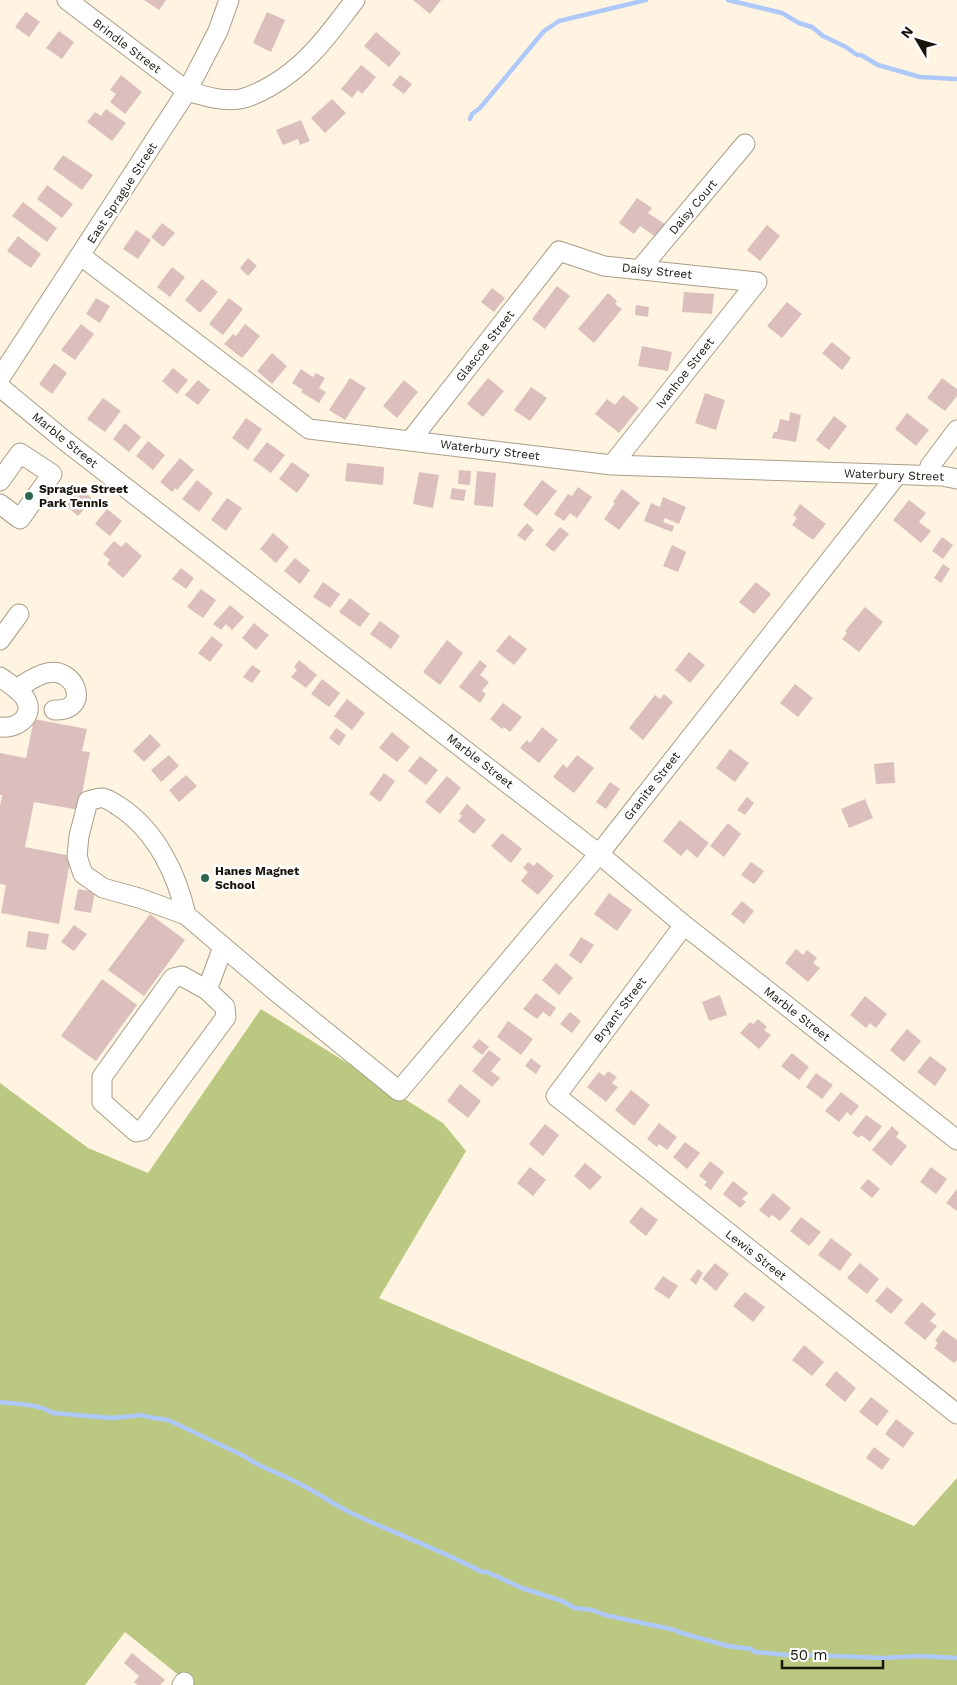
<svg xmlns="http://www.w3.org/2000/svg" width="957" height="1685" viewBox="0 0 957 1685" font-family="'Work Sans',sans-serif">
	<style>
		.forest { fill: #bbc881 }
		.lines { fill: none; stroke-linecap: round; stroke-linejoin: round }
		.stream { stroke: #aec8f9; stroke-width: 4.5 }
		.building { fill: #dcbfbc }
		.minor-casing { stroke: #a99d87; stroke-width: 21 }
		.minor { stroke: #fff; stroke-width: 19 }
		.poi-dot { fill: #2e654c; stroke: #fff; stroke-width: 2 }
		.labels { text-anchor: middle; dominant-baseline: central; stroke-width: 5; stroke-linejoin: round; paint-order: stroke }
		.street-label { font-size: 12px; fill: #19150d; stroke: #fff }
		.poi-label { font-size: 12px; font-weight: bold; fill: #19150d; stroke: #fff; text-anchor: start }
	</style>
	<rect width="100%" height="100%" fill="#fef4e1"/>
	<path class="forest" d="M 261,1009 L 443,1123 L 466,1151 L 379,1298 L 914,1526 L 957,1478 L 957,1685 L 191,1685 L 125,1632 L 85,1685 L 0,1685 L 0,1083 L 88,1148 L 148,1173 Z"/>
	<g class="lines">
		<path class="stream" d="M 728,0 L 782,13 L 799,23 L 812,27 L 823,36 L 846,47 L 857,55 L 861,55 L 878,65 L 920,77 L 957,79
			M 470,119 L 472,114 L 480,108 L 544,31 L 559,21 L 646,0
			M 0,1402 C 19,1405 36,1403 53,1413 L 112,1418 L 143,1415 L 148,1417 L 168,1420 L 244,1456 C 259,1467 276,1472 292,1480 C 312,1489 330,1502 349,1512 C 393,1533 439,1549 482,1572 L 487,1572 L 522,1588 L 562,1601 L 575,1608 L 592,1610 L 605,1615 L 675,1630 L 678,1632 L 728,1646 L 751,1649 L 755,1652 C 771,1653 792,1657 807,1655 L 884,1658 L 918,1656 L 957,1658"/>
	</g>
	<path class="building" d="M 144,0 L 166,0 L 159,10 Z
		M 413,0 L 441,0 L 430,14 Z
		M 26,12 L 40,22 L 29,37 L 15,27 Z
		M 267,12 L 285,20 L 271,52 L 253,43 Z
		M 59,31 L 74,42 L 62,59 L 46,48 Z
		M 376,32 L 401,53 L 389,67 L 364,46 Z
		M 361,65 L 376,77 L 362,94 L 358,90 L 352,98 L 341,89 Z
		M 121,75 L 142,92 L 125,114 L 110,102 L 116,94 L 110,90 Z
		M 400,75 L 412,84 L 404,94 L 392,85 Z
		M 332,99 L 346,113 L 325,133 L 311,118 Z
		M 106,109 L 126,123 L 112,141 L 87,122 L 95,112 L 101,116 Z
		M 301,120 L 310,141 L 300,145 L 298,139 L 283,145 L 276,130 Z
		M 63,155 L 93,175 L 82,190 L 53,169 Z
		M 47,185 L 73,204 L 62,218 L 37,199 Z
		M 637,198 L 652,208 L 648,213 L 666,225 L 657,238 L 640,226 L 634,234 L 619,223 Z
		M 23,202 L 57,228 L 47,242 L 12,216 Z
		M 162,223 L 175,233 L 163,247 L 151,237 Z
		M 767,225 L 780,236 L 760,261 L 747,250 Z
		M 136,230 L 151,240 L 138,259 L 123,249 Z
		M 18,236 L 41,254 L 31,268 L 7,251 Z
		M 248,258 L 257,266 L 248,276 L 240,268 Z
		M 172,267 L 185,277 L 170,297 L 157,287 Z
		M 202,279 L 218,292 L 200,313 L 185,300 Z
		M 557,286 L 570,296 L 545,329 L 532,319 Z
		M 492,288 L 505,298 L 494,312 L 481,302 Z
		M 684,292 L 714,294 L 712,314 L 682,312 Z
		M 608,293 L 617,301 L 615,304 L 622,309 L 594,343 L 578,329 Z
		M 96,298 L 110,306 L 100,323 L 86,314 Z
		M 229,298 L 243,309 L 223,335 L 209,324 Z
		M 787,302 L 802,314 L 782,338 L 767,326 Z
		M 636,305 L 649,307 L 648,317 L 635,315 Z
		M 81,324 L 94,334 L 75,360 L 61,350 Z
		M 245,324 L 260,336 L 242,358 L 224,344 L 233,334 L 236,336 Z
		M 832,342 L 851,358 L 842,370 L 822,353 Z
		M 642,346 L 672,352 L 668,371 L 638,366 Z
		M 272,353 L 287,366 L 272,384 L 257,371 Z
		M 54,363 L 67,373 L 52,394 L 39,384 Z
		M 173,368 L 188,380 L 177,394 L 162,381 Z
		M 301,369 L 313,377 L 316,373 L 325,378 L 319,388 L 326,392 L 319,403 L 301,392 L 303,390 L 292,383 Z
		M 350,378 L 366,388 L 345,420 L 329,410 Z
		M 488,378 L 504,391 L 483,417 L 467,404 Z
		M 942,378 L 957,389 L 957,396 L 945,411 L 927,398 Z
		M 198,380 L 210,390 L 198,405 L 185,395 Z
		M 404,380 L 418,392 L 397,418 L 383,406 Z
		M 531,387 L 547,398 L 530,421 L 514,410 Z
		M 705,393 L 725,400 L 716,430 L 695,423 Z
		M 623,395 L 639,408 L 619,433 L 595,414 L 607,399 L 615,405 Z
		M 103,398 L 121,411 L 105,432 L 87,419 Z
		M 790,412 L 801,415 L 796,442 L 772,438 L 774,432 L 777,432 L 780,419 L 789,421 Z
		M 907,413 L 929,430 L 916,446 L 895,429 Z
		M 834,416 L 847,426 L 829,450 L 816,440 Z
		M 246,418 L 262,429 L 248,450 L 232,438 Z
		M 125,423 L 141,437 L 129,452 L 113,439 Z
		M 148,441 L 165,455 L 153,470 L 136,456 Z
		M 267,442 L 285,455 L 271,473 L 253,460 Z
		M 180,458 L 194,470 L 177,490 L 175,488 L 172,492 L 160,482 Z
		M 292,462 L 310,475 L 297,493 L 279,479 Z
		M 347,463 L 384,467 L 383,485 L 345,481 Z
		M 459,470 L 471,471 L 470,485 L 458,484 Z
		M 477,471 L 496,473 L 493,507 L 474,505 Z
		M 419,472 L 439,475 L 433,508 L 413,504 Z
		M 197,480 L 213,493 L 199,512 L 182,499 Z
		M 542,480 L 557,491 L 537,516 L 523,505 Z
		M 78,487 L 93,499 L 78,516 L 64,504 Z
		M 578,487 L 592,497 L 577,518 L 570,513 L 564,521 L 554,514 L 568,494 L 572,496 Z
		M 452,488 L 466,490 L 464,501 L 450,499 Z
		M 622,489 L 640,503 L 619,530 L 604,519 L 615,503 L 613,502 Z
		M 663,497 L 686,507 L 679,524 L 665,518 L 663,522 L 674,526 L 672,532 L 644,521 L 651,503 L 660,507 Z
		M 227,498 L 242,508 L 226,531 L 211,520 Z
		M 909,500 L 926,513 L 919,522 L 931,531 L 921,543 L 893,520 Z
		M 800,504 L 826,524 L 813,540 L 792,525 L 797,518 L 793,515 Z
		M 107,509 L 122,521 L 110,536 L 95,524 Z
		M 527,523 L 534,530 L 525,541 L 517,535 Z
		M 560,527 L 569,534 L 554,552 L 545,545 Z
		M 273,533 L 289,547 L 276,563 L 260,549 Z
		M 942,537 L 953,545 L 943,559 L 932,551 Z
		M 114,541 L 121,547 L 126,542 L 142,556 L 123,578 L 107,564 L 110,560 L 103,554 Z
		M 672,545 L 686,552 L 678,572 L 663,566 Z
		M 295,558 L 310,570 L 300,584 L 284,571 Z
		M 943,564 L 950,569 L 941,583 L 934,578 Z
		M 181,568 L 194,578 L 186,589 L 172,579 Z
		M 323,582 L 340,594 L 330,608 L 313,597 Z
		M 756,582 L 771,594 L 754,614 L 739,602 Z
		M 201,589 L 216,600 L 203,618 L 187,607 Z
		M 350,598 L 370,614 L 360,627 L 339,612 Z
		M 230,605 L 244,617 L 232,630 L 226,624 L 221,630 L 213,624 Z
		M 865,607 L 883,622 L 859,652 L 842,639 L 847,633 L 845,631 Z
		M 380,621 L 400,636 L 391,649 L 370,634 Z
		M 254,623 L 269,635 L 256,650 L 242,638 Z
		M 509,635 L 527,649 L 514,665 L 496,651 Z
		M 212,636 L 223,645 L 210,662 L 198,653 Z
		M 447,640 L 463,653 L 440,685 L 423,672 Z
		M 689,652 L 705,665 L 690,683 L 675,670 Z
		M 299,660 L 317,675 L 306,688 L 291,677 L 297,670 L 294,667 Z
		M 480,660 L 487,666 L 480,675 L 489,682 L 482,691 L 486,694 L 480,703 L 459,687 Z
		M 252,665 L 261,671 L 252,683 L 243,677 Z
		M 322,679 L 340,693 L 329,707 L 311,694 Z
		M 795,684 L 813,698 L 798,717 L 780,703 Z
		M 664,694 L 673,702 L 643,740 L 629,728 L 655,695 L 660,699 Z
		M 347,699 L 365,713 L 352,730 L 334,716 Z
		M 503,703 L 522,717 L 510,732 L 504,727 L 502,729 L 490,719 Z
		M 34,719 L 87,729 L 82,751 L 90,752 L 79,810 L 34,802 L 25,847 L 71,856 L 59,924 L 1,913 L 6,885 L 0,884 L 0,807 L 2,795 L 0,795 L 0,753 L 26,758 Z
		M 542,727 L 558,740 L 539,763 L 520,748 L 527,740 L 530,743 Z
		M 336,728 L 346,735 L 339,746 L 329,738 Z
		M 392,732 L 410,747 L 397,762 L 379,748 Z
		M 150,734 L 161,745 L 144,762 L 133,751 Z
		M 730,749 L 749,763 L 735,782 L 716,768 Z
		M 169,755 L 179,766 L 161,782 L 151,770 Z
		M 577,755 L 594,768 L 574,793 L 553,777 L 563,764 L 567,768 Z
		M 420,756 L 438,770 L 426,785 L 408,771 Z
		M 894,762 L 895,783 L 876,784 L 874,764 Z
		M 384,773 L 395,781 L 380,802 L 369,794 Z
		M 186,775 L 197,786 L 179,802 L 169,790 Z
		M 447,776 L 461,788 L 440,814 L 425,802 Z
		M 610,782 L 620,789 L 606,809 L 596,802 Z
		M 747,797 L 754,803 L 745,815 L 737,810 Z
		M 865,799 L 873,818 L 849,828 L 841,809 Z
		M 467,804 L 486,820 L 474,834 L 458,821 L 462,816 L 459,814 Z
		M 680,820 L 709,843 L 697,858 L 687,849 L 681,856 L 663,841 Z
		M 728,823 L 741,834 L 724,857 L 710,846 Z
		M 502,833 L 522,849 L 511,863 L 491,846 Z
		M 528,862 L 534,866 L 537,862 L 554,876 L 538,895 L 521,881 L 528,872 L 523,868 Z
		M 751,862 L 764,871 L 754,884 L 741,875 Z
		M 78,889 L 95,892 L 91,913 L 74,910 Z
		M 609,893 L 632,910 L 617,931 L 594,914 Z
		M 742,901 L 754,911 L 744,924 L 731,914 Z
		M 150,914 L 185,940 L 144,996 L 108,970 Z
		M 74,925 L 87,934 L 74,951 L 61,942 Z
		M 28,931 L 49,934 L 46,950 L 26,947 Z
		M 581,937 L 594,945 L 581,964 L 569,955 Z
		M 796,949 L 803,955 L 807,950 L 817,958 L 813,963 L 820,968 L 808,982 L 785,963 Z
		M 556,963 L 573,978 L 559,995 L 542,980 Z
		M 102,979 L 137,1005 L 96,1061 L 61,1036 Z
		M 536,993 L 556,1008 L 550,1017 L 543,1012 L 537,1019 L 523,1009 Z
		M 720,995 L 727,1015 L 709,1021 L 702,1002 Z
		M 865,996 L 887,1014 L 876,1028 L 870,1023 L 866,1028 L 850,1015 Z
		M 570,1012 L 581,1021 L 572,1033 L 560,1024 Z
		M 758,1019 L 767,1027 L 764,1030 L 771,1035 L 759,1049 L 740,1033 L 750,1022 L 753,1024 Z
		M 508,1021 L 533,1039 L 521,1055 L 497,1037 Z
		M 907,1029 L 921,1041 L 904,1062 L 890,1050 Z
		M 479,1039 L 489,1047 L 482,1055 L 472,1047 Z
		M 489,1050 L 501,1059 L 491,1071 L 500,1078 L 492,1087 L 472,1071 Z
		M 792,1053 L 809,1067 L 799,1080 L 781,1066 Z
		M 930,1056 L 947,1069 L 935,1086 L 917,1072 Z
		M 531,1058 L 541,1066 L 536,1074 L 525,1066 Z
		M 608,1071 L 617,1077 L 612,1083 L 618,1087 L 606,1102 L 587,1087 L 599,1072 L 604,1076 Z
		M 816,1073 L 833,1085 L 822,1099 L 806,1087 Z
		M 460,1084 L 481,1101 L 468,1118 L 447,1101 Z
		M 631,1090 L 650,1105 L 634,1126 L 615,1110 Z
		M 841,1092 L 859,1106 L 851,1116 L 847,1112 L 839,1122 L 825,1111 Z
		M 866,1115 L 882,1126 L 870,1142 L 861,1135 L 859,1138 L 852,1133 Z
		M 659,1123 L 677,1137 L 667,1150 L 659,1144 L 657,1147 L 647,1139 Z
		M 545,1124 L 559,1135 L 543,1156 L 529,1144 Z
		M 892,1126 L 899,1133 L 896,1137 L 907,1146 L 891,1166 L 872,1150 Z
		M 685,1142 L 700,1153 L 687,1169 L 673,1157 Z
		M 710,1161 L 724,1172 L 711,1190 L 704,1185 L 707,1182 L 699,1176 Z
		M 585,1163 L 602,1177 L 590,1190 L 574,1176 Z
		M 530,1167 L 546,1180 L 533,1196 L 517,1183 Z
		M 931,1167 L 947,1179 L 936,1194 L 920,1182 Z
		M 868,1179 L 880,1189 L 872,1198 L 860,1188 Z
		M 733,1181 L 748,1193 L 742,1199 L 746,1202 L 740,1208 L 723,1194 Z
		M 957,1189 L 957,1211 L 946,1203 Z
		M 773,1193 L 791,1208 L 780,1221 L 772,1215 L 769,1218 L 759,1210 Z
		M 641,1207 L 658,1220 L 646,1236 L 629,1222 Z
		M 801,1217 L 821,1232 L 809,1246 L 790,1231 Z
		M 831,1238 L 852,1254 L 840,1271 L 818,1255 Z
		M 715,1263 L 729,1274 L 716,1291 L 702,1279 Z
		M 860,1263 L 879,1279 L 867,1294 L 847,1278 Z
		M 698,1269 L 703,1273 L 696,1285 L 690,1280 Z
		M 663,1276 L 678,1286 L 669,1299 L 654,1289 Z
		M 887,1287 L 903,1300 L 891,1314 L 875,1301 Z
		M 745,1292 L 765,1307 L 753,1322 L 733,1306 Z
		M 922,1302 L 936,1314 L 930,1321 L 937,1326 L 925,1340 L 904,1323 Z
		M 943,1330 L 957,1340 L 957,1360 L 954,1363 L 934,1348 L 938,1343 L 935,1341 Z
		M 804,1345 L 824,1362 L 812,1376 L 792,1360 Z
		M 836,1371 L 856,1388 L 845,1402 L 825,1385 Z
		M 871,1397 L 889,1411 L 877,1426 L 859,1412 Z
		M 896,1419 L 914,1433 L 903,1448 L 885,1434 Z
		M 874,1447 L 890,1459 L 882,1470 L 866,1458 Z
		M 132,1653 L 165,1680 L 160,1685 L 138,1685 L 134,1682 L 139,1676 L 124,1663 Z"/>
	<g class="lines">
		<defs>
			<path id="minor" d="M 67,0 L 187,91 C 204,96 223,102 240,99 C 250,97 260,92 269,87 C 308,65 328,35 355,0
				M 81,256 L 309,429 L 612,465 L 942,476 L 957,479
				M 640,269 L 745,144
				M 0,378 L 187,91 L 218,31 L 229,0
				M 0,387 L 64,440 L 599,854 L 684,925 L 957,1140
				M 410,441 L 559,251 L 604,266 L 757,282
				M 612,465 L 757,282
				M 928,476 L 930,466 L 957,430
				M 0,481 L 20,453 L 52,474 L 20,519 L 0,504
				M 0,640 L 19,614
				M 0,677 C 8,683 19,689 25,698 C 36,716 17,729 0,727
				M 16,689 C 26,683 36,675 47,673 C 76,666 92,712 54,710
				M 186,915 C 177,874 156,831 120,807 C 115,804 109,799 103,798 C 99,797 93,800 88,801 L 79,836 L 77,856 L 83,874 L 103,888 L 139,898 L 186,915 L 273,989 L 399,1091 L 599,854 L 897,475
				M 684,925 L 556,1096 L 957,1414
				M 207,990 L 225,1007 L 226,1017 L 142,1131 L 136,1132 L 102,1102 L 102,1077 L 173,978 L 182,976 L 207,990 L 223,947
				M 182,1685 L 184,1682"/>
		</defs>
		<use href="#minor" class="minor-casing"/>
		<use href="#minor" class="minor"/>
	</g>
	<g class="poi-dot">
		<circle cx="29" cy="496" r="5"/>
		<circle cx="205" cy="878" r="5"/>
	</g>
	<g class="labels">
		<g class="street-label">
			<text transform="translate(127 46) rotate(37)">Brindle Street</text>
			<text transform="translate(122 193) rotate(-57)">East Sprague Street</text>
			<text transform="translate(693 207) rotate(-50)">Daisy Court</text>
			<text transform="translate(657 271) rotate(6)">Daisy Street</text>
			<text transform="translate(485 346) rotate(-52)">Glascoe Street</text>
			<text transform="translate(685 373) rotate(-52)">Ivanhoe Street</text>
			<text transform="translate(65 440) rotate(39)">Marble Street</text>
			<text transform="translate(490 450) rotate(7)">Waterbury Street</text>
			<text transform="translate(894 475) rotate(2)">Waterbury Street</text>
			<text transform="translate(480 761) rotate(38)">Marble Street</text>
			<text transform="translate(652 786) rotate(-52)">Granite Street</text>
			<text transform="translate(620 1010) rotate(-53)">Bryant Street</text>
			<text transform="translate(797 1014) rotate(38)">Marble Street</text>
			<text transform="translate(756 1255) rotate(38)">Lewis Street</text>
		</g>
		<g class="poi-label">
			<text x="39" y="489">Sprague Street<tspan x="39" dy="14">Park Tennis</tspan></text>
			<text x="215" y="871">Hanes Magnet<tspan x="215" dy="14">School</tspan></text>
		</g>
	</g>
	<g transform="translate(917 40) rotate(308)" stroke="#ffffff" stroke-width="4" paint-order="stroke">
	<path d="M0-4L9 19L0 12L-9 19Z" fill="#19150d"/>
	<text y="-8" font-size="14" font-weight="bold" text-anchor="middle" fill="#19150d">N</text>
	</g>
	<path d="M782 1660v8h101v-8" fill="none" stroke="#19150d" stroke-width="2.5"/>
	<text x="790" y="1660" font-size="15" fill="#19150d" stroke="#ffffff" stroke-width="4" paint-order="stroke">50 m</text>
</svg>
